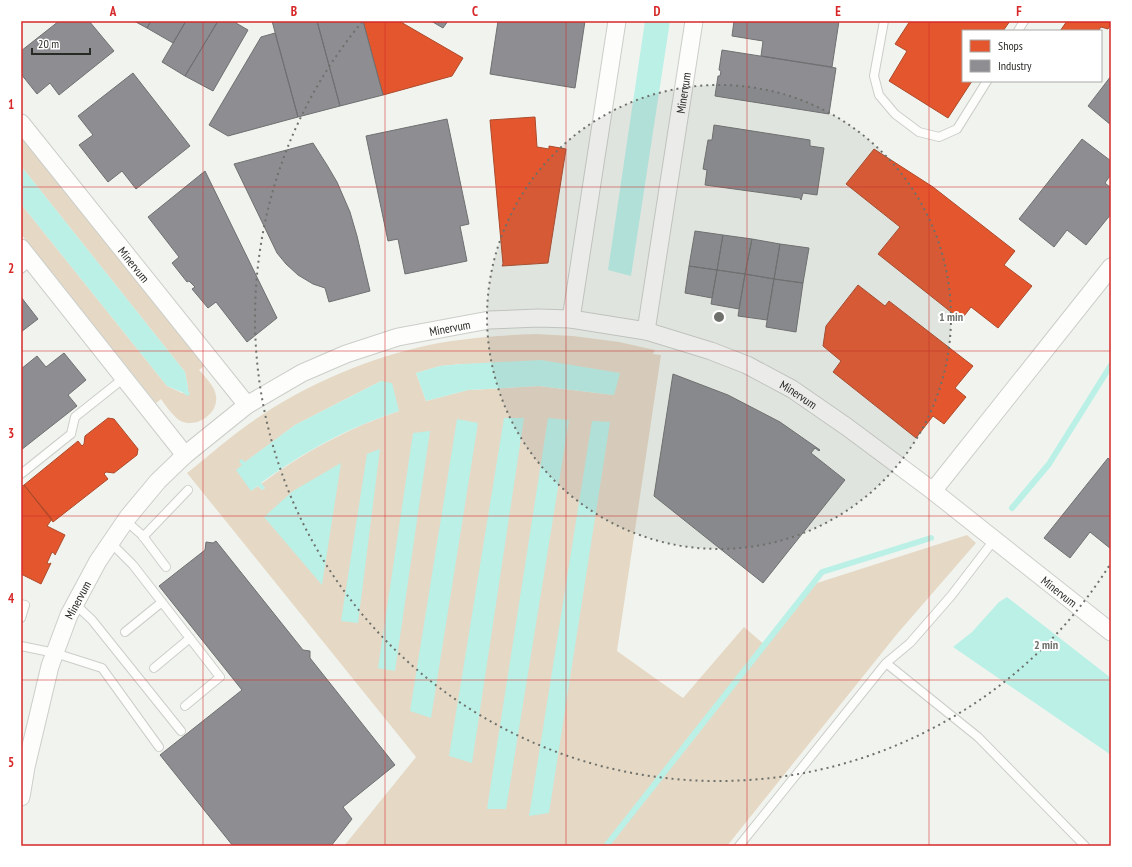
<svg xmlns="http://www.w3.org/2000/svg" width="1132" height="867" viewBox="0 0 1132 867" font-family="'PT Sans Narrow',sans-serif">
	<style>
		.green { fill: #e5d8c5; fill-rule: evenodd }
		.water { fill: #bbf0e7 }
		.shops { fill: #e4572e; stroke: #ac4a2b }
		.industry { fill: #8d8d92; stroke: #6f7071 }
		.lines { fill: none; stroke-linecap: round; stroke-linejoin: round }
		.stream { stroke: #bbf0e7; stroke-width: 6 }
		.service-casing { stroke: #cbcec9; stroke-width: 10 }
		.minor-casing { stroke: #cbcec9; stroke-width: 19 }
		.service { stroke: #fdfdfc; stroke-width: 8 }
		.minor { stroke: #fdfdfc; stroke-width: 17 }
		.grid { fill: none; stroke: #d62828; stroke-width: 1; stroke-opacity: 0.55 }
		.ring { fill: none; stroke: #6e716b; stroke-width: 2; stroke-dasharray: 2 4 }
		.labels { text-anchor: middle; dominant-baseline: central; stroke-width: 4; stroke-linejoin: round; paint-order: stroke }
		.street-label { font-size: 12px; fill: #282b25; stroke: #fff }
		.centre { fill: #6e716b; stroke: #fff; stroke-width: 2 }
		.ring-label { font-size: 12px; text-anchor: middle; font-weight: bold; fill: #6e716b; stroke: #fff; stroke-width: 4; stroke-linejoin: round; paint-order: stroke }
		.neatline { fill: none; stroke: #d62828; stroke-width: 1.5 }
		.grid-label { font-size: 13px; text-anchor: middle; font-weight: bold; fill: #d62828 }
	</style>
	<rect width="100%" height="100%" fill="#f1f4ee"/>
	<path class="green" d="M 21,137 L 204,366 L 199,370 C 205,377 215,386 216,396 C 219,414 195,430 179,420 C 172,415 166,406 161,399 L 156,403 L 21,234 L 21,204 L 167,386 L 182,393 L 190,394 L 188,391 L 188,388 L 185,372 L 21,166 Z
		M 536,334 L 573,336 L 619,342 L 655,350 L 653,354 L 661,355 L 617,651 L 683,698 L 744,627 L 765,645 L 817,583 L 967,535 L 976,543 L 897,634 L 727,846 L 344,846 L 416,757 L 187,473 C 212,453 235,432 262,415 C 315,379 387,351 451,341 C 479,337 507,335 536,334 ZM 462,364 L 614,395 L 539,386 L 468,390 L 426,401 L 416,373 L 440,366 ZM 381,381 L 399,411 C 348,428 304,452 261,484 L 265,488 L 262,490 L 258,486 L 251,491 L 242,465 L 295,425 Z"/>
	<path class="water" d="M 645,21 L 670,21 L 631,276 L 608,270 Z
		M 21,166 L 185,372 L 188,388 L 188,391 L 190,394 L 187,396 L 184,393 L 167,386 L 21,204 Z
		M 541,360 L 620,373 L 614,395 L 539,386 L 468,390 L 426,401 L 416,373 L 440,366 L 462,364 Z
		M 381,381 L 392,383 L 399,411 C 347,428 305,451 261,483 L 265,488 L 262,490 L 258,486 L 251,491 L 236,470 L 242,465 L 239,461 L 241,459 L 245,462 L 295,425 Z
		M 504,418 L 524,418 L 472,763 L 449,756 Z
		M 548,418 L 569,420 L 506,809 L 487,809 Z
		M 457,419 L 478,423 L 431,718 L 410,711 Z
		M 592,421 L 610,422 L 549,813 L 529,816 Z
		M 430,431 L 395,671 L 378,668 L 413,433 Z
		M 380,449 L 358,623 L 341,621 L 367,454 Z
		M 341,463 L 322,585 L 264,517 L 293,491 Z
		M 1007,597 L 1111,678 L 1111,755 L 953,647 L 972,632 L 999,602 Z"/>
	<path class="shops" d="M 363,21 L 399,21 L 463,58 L 452,76 L 383,95 Z
		M 910,21 L 1010,21 L 1003,31 L 963,31 L 963,81 L 972,81 L 948,118 L 889,81 L 907,51 L 895,44 Z
		M 1067,21 L 1110,21 L 1111,24 L 1108,29 L 1101,27 L 1098,31 L 1060,31 Z
		M 535,117 L 537,147 L 549,149 L 549,146 L 566,149 L 548,263 L 502,266 L 503,264 L 490,120 Z
		M 874,149 L 933,187 L 1015,251 L 1004,265 L 1032,286 L 998,328 L 971,307 L 961,320 L 878,254 L 900,227 L 846,184 Z
		M 858,285 L 885,306 L 889,301 L 973,366 L 955,388 L 966,397 L 944,424 L 933,416 L 916,438 L 833,372 L 841,361 L 823,346 L 826,326 Z
		M 108,418 L 114,419 L 138,449 L 137,455 L 114,473 L 106,472 L 104,474 L 108,479 L 53,522 L 24,485 L 78,441 L 82,446 L 84,444 L 85,436 Z
		M 24,485 L 52,519 L 47,526 L 65,535 L 55,555 L 55,554 L 52,552 L 47,563 L 49,564 L 51,563 L 41,584 L 21,574 L 21,487 Z"/>
	<path class="industry" d="M 59,21 L 89,21 L 114,51 L 59,95 L 50,83 L 37,94 L 21,74 L 21,51 Z
		M 134,21 L 151,21 L 147,28 Z
		M 151,21 L 186,21 L 173,43 L 147,28 Z
		M 186,21 L 218,21 L 185,76 L 162,62 Z
		M 218,21 L 237,21 L 236,23 L 248,30 L 213,91 L 185,76 Z
		M 272,21 L 317,21 L 340,106 L 298,117 Z
		M 317,21 L 363,21 L 383,95 L 340,106 Z
		M 431,21 L 448,21 L 443,28 Z
		M 498,21 L 585,21 L 575,88 L 490,74 Z
		M 734,21 L 839,21 L 832,67 L 761,56 L 763,41 L 732,36 Z
		M 275,33 L 298,117 L 228,136 L 209,125 L 261,37 Z
		M 722,50 L 836,68 L 829,114 L 715,96 L 718,76 L 720,76 L 721,71 L 719,70 Z
		M 133,73 L 190,146 L 136,189 L 122,171 L 108,182 L 79,145 L 93,135 L 78,116 Z
		M 1111,76 L 1111,125 L 1088,106 Z
		M 447,119 L 469,224 L 460,226 L 467,261 L 405,274 L 398,239 L 388,241 L 366,136 Z
		M 714,125 L 810,140 L 810,146 L 824,148 L 817,195 L 803,193 L 801,200 L 800,198 L 705,185 L 707,170 L 703,169 L 708,140 L 712,140 Z
		M 1082,139 L 1111,161 L 1111,174 L 1105,183 L 1111,188 L 1111,214 L 1086,245 L 1067,230 L 1054,247 L 1019,219 Z
		M 313,143 L 327,165 L 337,182 L 350,212 L 357,236 L 370,291 L 329,302 L 325,288 L 313,284 L 298,275 L 286,264 L 277,253 L 234,164 Z
		M 205,171 L 277,318 L 247,342 L 216,302 L 208,308 L 192,289 L 195,287 L 189,281 L 187,282 L 172,263 L 179,257 L 148,217 Z
		M 695,231 L 723,235 L 717,270 L 689,266 Z
		M 723,235 L 752,239 L 745,274 L 717,270 Z
		M 752,239 L 780,244 L 774,279 L 745,274 Z
		M 780,244 L 809,248 L 803,283 L 774,279 Z
		M 689,266 L 717,270 L 712,298 L 685,293 Z
		M 717,270 L 745,274 L 739,309 L 711,304 Z
		M 745,274 L 774,279 L 767,320 L 738,316 Z
		M 774,279 L 803,283 L 796,332 L 766,327 Z
		M 21,297 L 38,319 L 21,332 Z
		M 64,353 L 86,380 L 68,395 L 77,406 L 21,450 L 21,369 L 37,356 L 46,367 Z
		M 673,374 L 728,395 L 780,422 L 820,450 L 819,451 L 815,448 L 811,453 L 845,480 L 763,583 L 654,496 Z
		M 1108,458 L 1110,460 L 1111,458 L 1111,549 L 1090,532 L 1070,558 L 1044,538 Z
		M 216,541 L 303,650 L 310,651 L 310,658 L 395,765 L 343,807 L 352,819 L 331,846 L 233,846 L 160,755 L 242,690 L 159,586 L 205,550 L 206,542 L 213,543 Z"/>
	<g class="lines">
		<path class="stream" d="M 1012,508 L 1049,464 L 1111,365
			M 606,846 L 822,572 L 931,538"/>
		<defs>
			<path id="service" d="M 884,21 L 874,76 L 879,95 L 895,114 L 919,132 L 939,137 L 957,129 L 987,81
				M 1018,31 L 1024,21
				M 21,269 L 31,261
				M 21,474 L 71,434 L 75,417 L 124,378
				M 126,521 L 142,535 L 166,567
				M 143,537 L 188,490
				M 111,543 L 133,565 L 220,677 L 185,706
				M 21,604 L 25,605 L 21,618
				M 75,604 L 92,620 L 181,731
				M 125,632 L 162,602
				M 21,646 L 55,653 L 102,668 L 159,747
				M 886,663 L 978,737 L 1085,846
				M 154,668 L 190,638
				M 739,846 L 886,663 L 910,643 L 951,596 L 994,540"/>
			<g id="minor">
				<path id="s1" d="M 21,123 L 247,405"/>
				<path d="M 21,248 L 185,455"/>
				<path d="M 571,319 L 617,21"/>
				<path id="s2" d="M 646,331 L 694,21"/>
				<path d="M 933,491 L 1111,267"/>
				<path id="s3" d="M 21,797 L 26,767 L 50,666 L 69,615 L 98,561 L 128,517 L 158,481 L 185,455 L 247,405 L 302,373 L 346,354 L 398,337 L 489,320 L 538,318 L 571,319 L 646,331 L 711,351 L 747,365 L 792,389 L 847,427 L 933,491 L 1111,632"/>
			</g>
		</defs>
		<use href="#service" class="service-casing"/>
		<use href="#minor" class="minor-casing"/>
		<use href="#service" class="service"/>
		<use href="#minor" class="minor"/>
	</g>
	<path class="grid" d="M 203,21 L 203,846M 385,21 L 385,846M 566,21 L 566,846M 747,21 L 747,846M 929,21 L 929,846M 21,187 L 1111,187M 21,351 L 1111,351M 21,516 L 1111,516M 21,680 L 1111,680"/>
	<circle cx="719" cy="317" r="232" fill="#6e716b" fill-opacity=".12"/>
	<g class="ring">
		<circle cx="719" cy="317" r="232"/>
		<path d="M1109 566A463 463 0 1 1 362 22"/>
	</g>
	<g class="labels">
		<g class="street-label">
			<text stroke="none"><textPath href="#s2" startOffset="241">Minervum</textPath></text>
			<text stroke="none"><textPath href="#s1" startOffset="181">Minervum</textPath></text>
			<text stroke="none"><textPath href="#s3" startOffset="686">Minervum</textPath></text>
			<text stroke="none"><textPath href="#s3" startOffset="1050">Minervum</textPath></text>
			<text stroke="none"><textPath href="#s3" startOffset="1377">Minervum</textPath></text>
			<text stroke="none"><textPath href="#s3" startOffset="206">Minervum</textPath></text>
		</g>
	</g>
	<circle cx="719" cy="317" r="6" class="centre"/>
	<g class="ring-label">
		<text x="951" y="321">1 min</text>
		<text x="1046" y="649">2 min</text>
	</g>
	<rect width="1132" height="867" fill="none" stroke="#ffffff" stroke-width="44"/>
	<rect x="962" y="30" width="140" height="52" fill="#ffffff" stroke="#a9aaa8"/>
	<rect x="970" y="40" width="20" height="12" fill="#e4572e" stroke="#a9aaa8"/>
	<text x="998" y="50" font-size="12" fill="#282b25">Shops</text>
	<rect x="970" y="60" width="20" height="12" fill="#8d8d92" stroke="#a9aaa8"/>
	<text x="998" y="70" font-size="12" fill="#282b25">Industry</text>
	<path d="M32 48v6h58v-6" fill="none" stroke="#282b25" stroke-width="2"/>
	<text x="38" y="48" font-size="12" fill="#282b25" stroke="#ffffff" stroke-width="3" paint-order="stroke">20 m</text>
	<rect x="22" y="22" width="1088" height="823" class="neatline"/>
	<g class="grid-label">
		<text x="113" y="16">A</text>
		<text x="294" y="16">B</text>
		<text x="475" y="16">C</text>
		<text x="657" y="16">D</text>
		<text x="838" y="16">E</text>
		<text x="1019" y="16">F</text>
		<text x="11" y="109">1</text>
		<text x="11" y="273">2</text>
		<text x="11" y="438">3</text>
		<text x="11" y="603">4</text>
		<text x="11" y="767">5</text>
	</g>
</svg>
